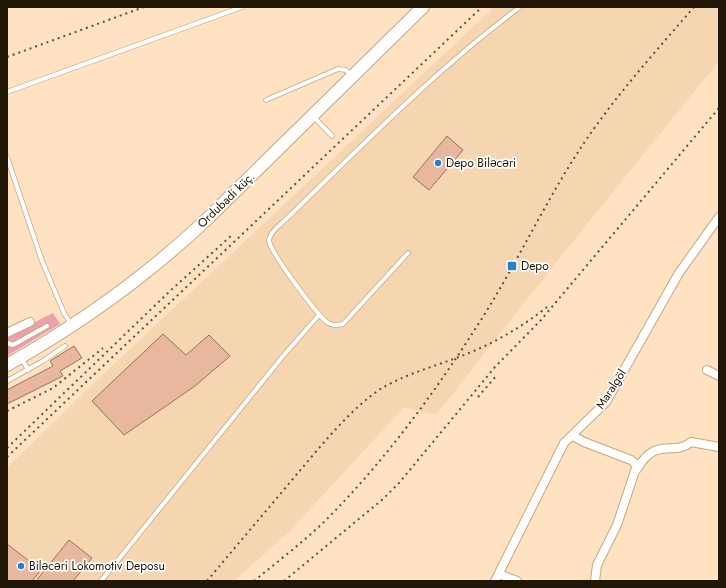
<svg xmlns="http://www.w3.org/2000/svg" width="726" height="588" viewBox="0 0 726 588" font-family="Jost,sans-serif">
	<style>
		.built { fill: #f6d5b1 }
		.green { fill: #eaa1ab }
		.building { fill: #e8b89e; stroke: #9c7158 }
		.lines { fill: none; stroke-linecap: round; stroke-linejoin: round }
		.service-casing { stroke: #c8a680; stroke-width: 5.5 }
		.minor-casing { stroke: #c8a680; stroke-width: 10 }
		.secondary-casing { stroke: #c8a680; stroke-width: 14 }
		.service { stroke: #fff; stroke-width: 4 }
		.minor { stroke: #fff; stroke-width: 8 }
		.secondary { stroke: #fff; stroke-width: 12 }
		.rail { stroke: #60503c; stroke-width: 2; stroke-dasharray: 2 4; stroke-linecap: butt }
		.poi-dot { fill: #2b80ce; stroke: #fff; stroke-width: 1.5 }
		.labels { text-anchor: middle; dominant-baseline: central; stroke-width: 3.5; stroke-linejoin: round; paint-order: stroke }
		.poi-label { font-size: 12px; fill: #221607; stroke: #fff; text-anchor: start }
		.street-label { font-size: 12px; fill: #221607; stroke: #fff }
	</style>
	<rect width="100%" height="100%" fill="#fee2c2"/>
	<path class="built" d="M 494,7 L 719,7 L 719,61 L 558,260 L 436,415 L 404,407 L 290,531 L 234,581 L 7,581 L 7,468 L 92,385 Z"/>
	<path class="green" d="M 53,313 L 60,324 L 7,356 L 7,336 Z"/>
	<path class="building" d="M 447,136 L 463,150 L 429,190 L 413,177 Z
		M 163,334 L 186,355 L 209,335 L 230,356 L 195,386 L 124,435 L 92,401 Z
		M 74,346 L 82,358 L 60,371 L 63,376 L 7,404 L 7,390 L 53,366 L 50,361 Z
		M 69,540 L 92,558 L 73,581 L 36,581 Z
		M 7,544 L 41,570 L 32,581 L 7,581 Z"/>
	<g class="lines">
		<defs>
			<path id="service" d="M 7,92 L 242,7
				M 266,100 L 338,69 L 346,70 L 351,75
				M 313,116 L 332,136
				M 7,157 L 42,261 L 64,313 L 71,324
				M 408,253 L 343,324 C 337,325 334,326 328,323 C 318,316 269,251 269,240 C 270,233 277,227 282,223 C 359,149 434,71 520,7
				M 7,343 L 13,345 L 47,326
				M 21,357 L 28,370
				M 7,381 L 43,361 L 65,346
				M 101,581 L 283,356 L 319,315"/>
			<path id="minor" d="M 7,333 L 30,322
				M 707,370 L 719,376
				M 573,436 L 584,442 L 631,460 L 637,465 L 617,525 L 597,565 L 595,581
				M 637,469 C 657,435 673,457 691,442 L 719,447
				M 499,574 L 517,581
				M 495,581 L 564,443 L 606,402 L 679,273 L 719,217"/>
			<path id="secondary" d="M 7,365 C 78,325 144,278 204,222 L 423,7"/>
		</defs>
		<use href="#service" class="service-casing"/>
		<use href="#minor" class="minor-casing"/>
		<use href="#secondary" class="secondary-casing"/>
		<use href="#service" class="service"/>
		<use href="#minor" class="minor"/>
		<use href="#secondary" class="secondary"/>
		<path class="rail" d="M 7,57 L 144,7
			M 478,397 L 496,376
			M 7,411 L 53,388 L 103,348
			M 7,448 L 170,291 L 232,235
			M 7,457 L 482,7
			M 207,581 C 237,545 267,510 297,474 C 321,446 351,408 382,388 C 410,372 440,365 469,353 C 498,341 523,326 547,307
			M 254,581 C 277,562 302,543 324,522 C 383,463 434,394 479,323 C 517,264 546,199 586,140 C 618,93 657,50 694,7
			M 284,581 L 383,499 L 399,483 L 495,367 L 541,320 L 719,108"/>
	</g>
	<g class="poi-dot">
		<circle cx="438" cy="163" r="4"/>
		<rect x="507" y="261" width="10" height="10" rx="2"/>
		<circle cx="21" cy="566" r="4"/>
	</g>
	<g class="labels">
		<g class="poi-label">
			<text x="446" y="163">Depo Biləcəri</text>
			<text x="521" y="266">Depo</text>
			<text x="29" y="566">Biləcəri Lokomotiv Deposu</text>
		</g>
		<g class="street-label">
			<text transform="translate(226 200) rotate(-44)">Ordubadi küç.</text>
			<text transform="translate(611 389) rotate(-57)">Maralgöl</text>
		</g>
	</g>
	<rect width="726" height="588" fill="none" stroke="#221607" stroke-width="16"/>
</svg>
